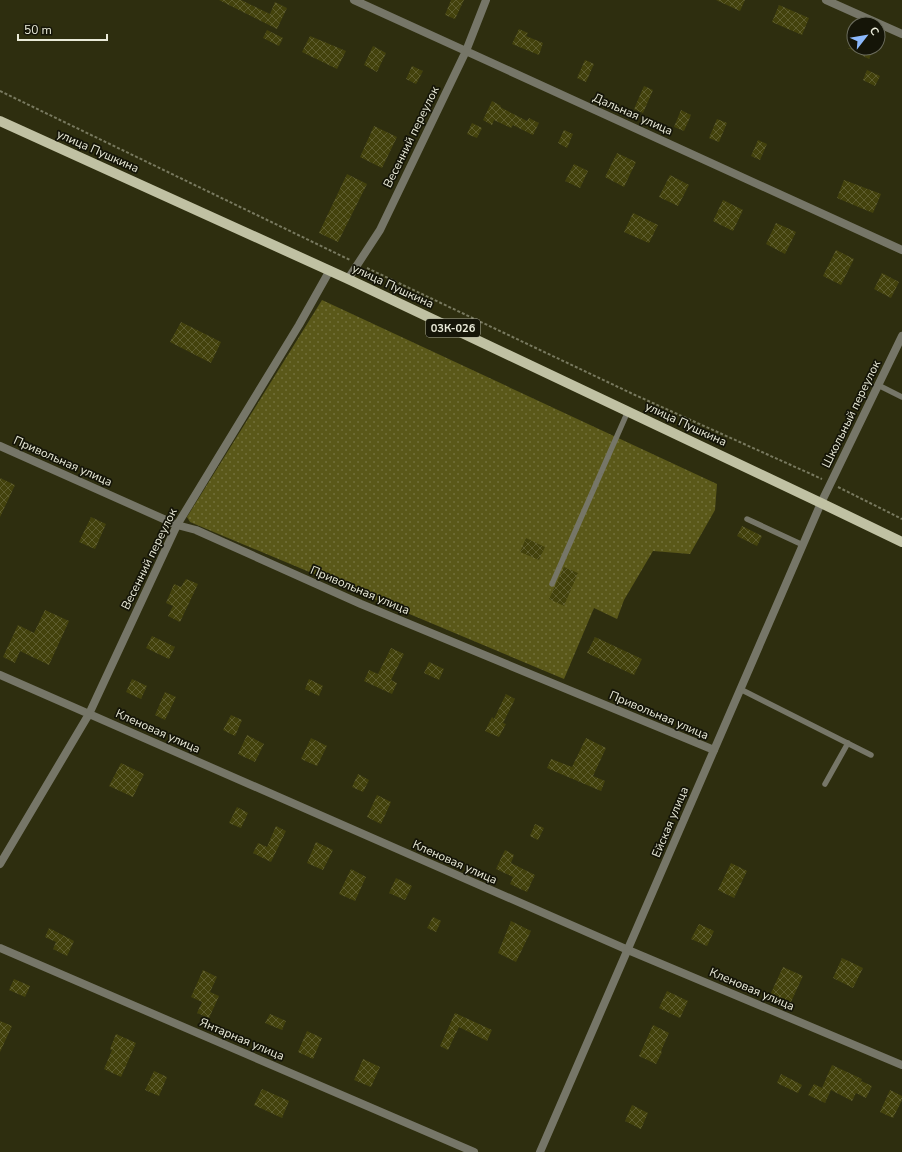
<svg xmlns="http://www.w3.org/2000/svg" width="902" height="1152" viewBox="0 0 902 1152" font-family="'Nunito Sans',sans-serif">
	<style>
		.grass { fill: url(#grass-dots) }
		.building { fill: url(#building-cross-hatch) }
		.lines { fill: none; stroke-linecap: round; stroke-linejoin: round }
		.path { stroke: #78795f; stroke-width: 2; stroke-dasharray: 3 2; stroke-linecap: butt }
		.service { stroke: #767668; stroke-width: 5.5 }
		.minor { stroke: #767668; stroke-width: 8 }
		.tertiary { stroke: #767668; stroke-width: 8 }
		.primary { stroke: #c0c1a3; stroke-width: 10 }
		.labels { text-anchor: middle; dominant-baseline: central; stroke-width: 3.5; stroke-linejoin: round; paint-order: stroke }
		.shield { fill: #151508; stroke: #aaab9a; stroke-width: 1 }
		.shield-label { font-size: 11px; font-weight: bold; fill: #eaebd9 }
		.street-label { font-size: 12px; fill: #eaebd9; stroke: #151508 }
	</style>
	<defs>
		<pattern id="grass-dots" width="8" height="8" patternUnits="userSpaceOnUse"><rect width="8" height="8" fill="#5a5819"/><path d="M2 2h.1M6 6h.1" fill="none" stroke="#72703a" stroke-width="1.8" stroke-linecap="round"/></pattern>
		<pattern id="building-cross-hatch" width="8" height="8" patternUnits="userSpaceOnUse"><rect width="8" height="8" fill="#43420c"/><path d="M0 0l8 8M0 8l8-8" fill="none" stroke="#5e5d2f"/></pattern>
	</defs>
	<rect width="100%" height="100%" fill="#2e2e0f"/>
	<path class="grass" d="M 322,300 L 717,484 L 715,510 L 690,554 L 653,551 L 624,600 L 617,619 L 594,608 L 564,679 L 190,522 L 187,517 Z"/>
	<path class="building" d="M 219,0 L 241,0 L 270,14 L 275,2 L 287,8 L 277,29 Z
		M 451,0 L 464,0 L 455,19 L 445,15 Z
		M 716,0 L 745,0 L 740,11 Z
		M 779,5 L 809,18 L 802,35 L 772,22 Z
		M 519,29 L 528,33 L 526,36 L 543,43 L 539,55 L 512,44 Z
		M 267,30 L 283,38 L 279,46 L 263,38 Z
		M 310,36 L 346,51 L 337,69 L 302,52 Z
		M 373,46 L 386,53 L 377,72 L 364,65 Z
		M 848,48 L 874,48 L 869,59 Z
		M 585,60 L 594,64 L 586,82 L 577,78 Z
		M 412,66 L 423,71 L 416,84 L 406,79 Z
		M 867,70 L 880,76 L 875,86 L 863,80 Z
		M 644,86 L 653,90 L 643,113 L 634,109 Z
		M 492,101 L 501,106 L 500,107 L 527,121 L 529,118 L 539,123 L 533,135 L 513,125 L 511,128 L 494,120 L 492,125 L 483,120 Z
		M 681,110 L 691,115 L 684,131 L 674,127 Z
		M 717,119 L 727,123 L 719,142 L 709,138 Z
		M 472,123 L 482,128 L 477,138 L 467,134 Z
		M 374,126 L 397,137 L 382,168 L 360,157 Z
		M 564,130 L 573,134 L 567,148 L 558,143 Z
		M 758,140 L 767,144 L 760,160 L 751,156 Z
		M 617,153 L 636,162 L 624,187 L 605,177 Z
		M 574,164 L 588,171 L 580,188 L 565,181 Z
		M 347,174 L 367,184 L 338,242 L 319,233 Z
		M 670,175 L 689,185 L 678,206 L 659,197 Z
		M 844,180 L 881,194 L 873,213 L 837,198 Z
		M 723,200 L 743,210 L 733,231 L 713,221 Z
		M 633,213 L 658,225 L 649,243 L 624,232 Z
		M 776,223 L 796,232 L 785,254 L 766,244 Z
		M 836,250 L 854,259 L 841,285 L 823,276 Z
		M 882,273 L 899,282 L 891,298 L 874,289 Z
		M 181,322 L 221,342 L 211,363 L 170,342 Z
		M 0,478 L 15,485 L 0,517 Z
		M 91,517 L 106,524 L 95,549 L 79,542 Z
		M 742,526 L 762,536 L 757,546 L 737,536 Z
		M 526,538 L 545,547 L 539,560 L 520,552 Z
		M 564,567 L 578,573 L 564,606 L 549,599 Z
		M 186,579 L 198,584 L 180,622 L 168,616 L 173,606 L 166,603 L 174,584 L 181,587 Z
		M 45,610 L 69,621 L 49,665 L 20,651 L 15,663 L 3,657 L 18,625 L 34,633 Z
		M 152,636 L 175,647 L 169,659 L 146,648 Z
		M 595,637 L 642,659 L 634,675 L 587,653 Z
		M 391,648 L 404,654 L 391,680 L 397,683 L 392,694 L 364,681 L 369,670 L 378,674 Z
		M 429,662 L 444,669 L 439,680 L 424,673 Z
		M 132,679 L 147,686 L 141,699 L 126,692 Z
		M 309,679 L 323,686 L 319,696 L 305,689 Z
		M 165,692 L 176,697 L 165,720 L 155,715 Z
		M 506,694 L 515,699 L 503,723 L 506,724 L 499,737 L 485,731 L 492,717 L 494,719 Z
		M 231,715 L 242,720 L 235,736 L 223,730 Z
		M 247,735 L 264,744 L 255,762 L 238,754 Z
		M 311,738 L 327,746 L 317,766 L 301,759 Z
		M 586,738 L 606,748 L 593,776 L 605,781 L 601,791 L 547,768 L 551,759 L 572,767 Z
		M 121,763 L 144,774 L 133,797 L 109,786 Z
		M 358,774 L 369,780 L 363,792 L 352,787 Z
		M 377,795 L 391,802 L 381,824 L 367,817 Z
		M 237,807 L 248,813 L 241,828 L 229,823 Z
		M 535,824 L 544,828 L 538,840 L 530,836 Z
		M 276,826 L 286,831 L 271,862 L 253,853 L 258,843 L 267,847 Z
		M 316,842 L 333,850 L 323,870 L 307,863 Z
		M 505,850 L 514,855 L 511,863 L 535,875 L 527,892 L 510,884 L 513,877 L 496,869 Z
		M 731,863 L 747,871 L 734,898 L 718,890 Z
		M 351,869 L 366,877 L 355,901 L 339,894 Z
		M 396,878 L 412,886 L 405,900 L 389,893 Z
		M 433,917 L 441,921 L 436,932 L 427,928 Z
		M 511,921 L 531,931 L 516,962 L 498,953 Z
		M 699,924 L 714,931 L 707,946 L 691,939 Z
		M 49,928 L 74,941 L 67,956 L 53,949 L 56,942 L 45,937 Z
		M 842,958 L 863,968 L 853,988 L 833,978 Z
		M 783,967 L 803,976 L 790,1004 L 770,995 Z
		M 203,970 L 217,977 L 210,992 L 219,996 L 209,1018 L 197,1013 L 202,1002 L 191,997 Z
		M 14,979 L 30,986 L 25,997 L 9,990 Z
		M 667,991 L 688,1001 L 680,1018 L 659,1008 Z
		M 455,1013 L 492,1030 L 487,1041 L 459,1027 L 448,1050 L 440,1046 Z
		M 270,1014 L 286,1021 L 282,1030 L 265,1023 Z
		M 0,1021 L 12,1026 L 0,1052 Z
		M 653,1025 L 669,1033 L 661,1051 L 662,1052 L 656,1064 L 639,1056 Z
		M 307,1031 L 322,1038 L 313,1059 L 298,1052 Z
		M 116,1034 L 136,1043 L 121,1077 L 104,1069 L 112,1050 L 110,1049 Z
		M 363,1059 L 380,1067 L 371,1087 L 354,1080 Z
		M 832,1065 L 862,1079 L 861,1081 L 872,1086 L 866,1098 L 856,1093 L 852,1101 L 831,1090 L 825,1103 L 808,1095 L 814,1084 L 822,1088 Z
		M 154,1071 L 167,1077 L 159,1096 L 145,1090 Z
		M 781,1074 L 802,1085 L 798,1093 L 777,1083 Z
		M 262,1089 L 289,1101 L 282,1118 L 254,1105 Z
		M 890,1090 L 902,1096 L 902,1100 L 893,1118 L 880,1112 Z
		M 632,1105 L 648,1113 L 641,1129 L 625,1121 Z"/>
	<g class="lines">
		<path class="path" d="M 0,91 L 350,260
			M 367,268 L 635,395 L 822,479
			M 838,487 L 902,519"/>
		<path class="service" d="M 878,385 L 902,397
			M 747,519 L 803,545
			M 552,584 L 628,411
			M 740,689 L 871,755
			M 825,784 L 848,743"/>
		<path class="minor" d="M 354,0 L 902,250
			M 826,0 L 902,34
			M 348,279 L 380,230 L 466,51 L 486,0
			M 0,446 L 177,525 L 196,530 L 361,604 L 714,750
			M 0,675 L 628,950 L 902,1065
			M 0,864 L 89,714 L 177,525 L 299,325 L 330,270
			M 0,948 L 474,1152"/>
		<path class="tertiary" d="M 540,1152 L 821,503 L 902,336"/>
		<path class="primary" d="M 0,121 L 348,279 L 821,503 L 902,542"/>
	</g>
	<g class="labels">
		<rect class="shield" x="426" y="319" width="54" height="18" rx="3"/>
		<g class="shield-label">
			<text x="453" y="328">03К-026</text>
		</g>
		<g class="street-label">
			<text transform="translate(633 114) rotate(24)">Дальная улица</text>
			<text transform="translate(411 137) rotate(-64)">Весенний переулок</text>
			<text transform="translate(98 151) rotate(24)">улица Пушкина</text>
			<text transform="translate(393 286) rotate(25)">улица Пушкина</text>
			<text transform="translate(851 414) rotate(-64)">Школьный переулок</text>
			<text transform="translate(686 424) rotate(25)">улица Пушкина</text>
			<text transform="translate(63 461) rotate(24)">Привольная улица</text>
			<text transform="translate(149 559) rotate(-64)">Весенний переулок</text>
			<text transform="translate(360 590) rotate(23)">Привольная улица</text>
			<text transform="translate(659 715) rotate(23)">Привольная улица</text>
			<text transform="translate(158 731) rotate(24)">Кленовая улица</text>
			<text transform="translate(670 822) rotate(-67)">Ейская улица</text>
			<text transform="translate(455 862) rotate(24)">Кленовая улица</text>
			<text transform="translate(752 989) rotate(23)">Кленовая улица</text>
			<text transform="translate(242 1039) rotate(23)">Янтарная улица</text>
		</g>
	</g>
	<g transform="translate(866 36) rotate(59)"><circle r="19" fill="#151508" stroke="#6a6b5c"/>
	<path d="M0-3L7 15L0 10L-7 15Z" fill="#8cb9fc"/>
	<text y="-6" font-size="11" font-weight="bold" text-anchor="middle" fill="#eaebd9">С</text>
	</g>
	<path d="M18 34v6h89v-6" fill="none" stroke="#eaebd9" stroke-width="2"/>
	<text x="24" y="34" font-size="12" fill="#eaebd9" stroke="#151508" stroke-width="3" paint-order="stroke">50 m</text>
</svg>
